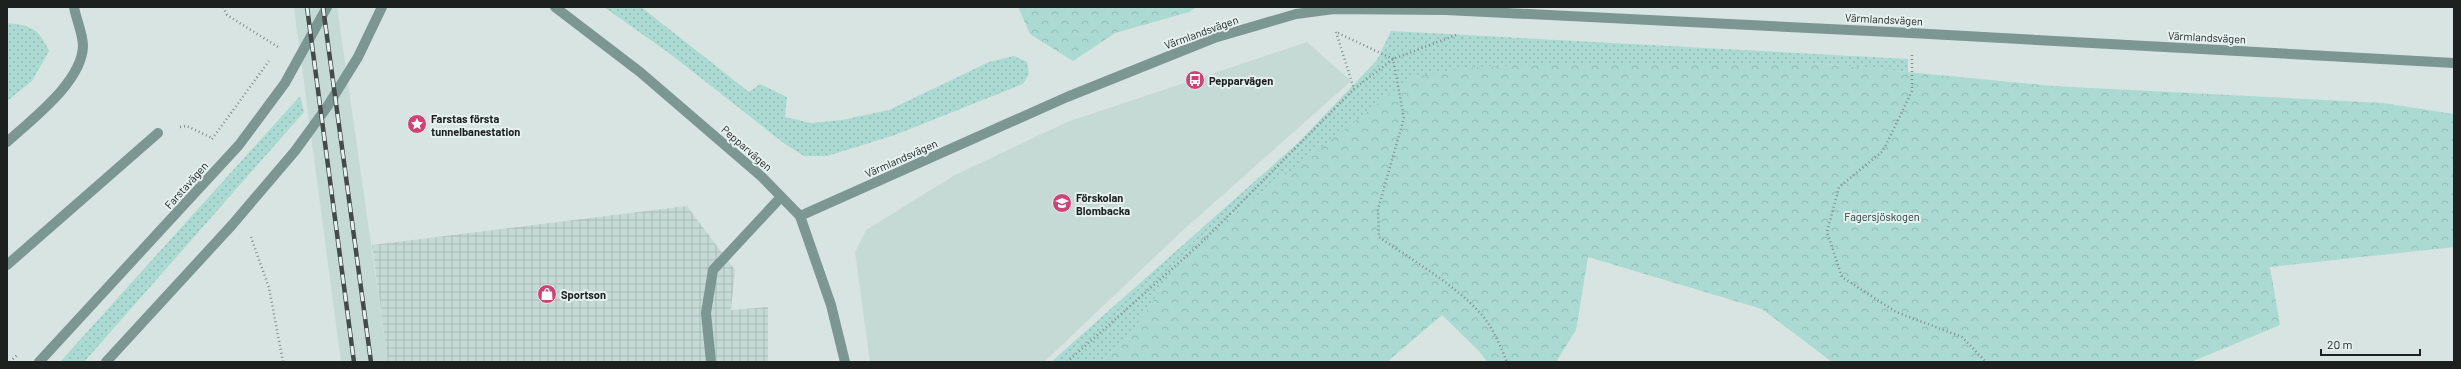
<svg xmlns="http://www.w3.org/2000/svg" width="2461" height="369" viewBox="0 0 2461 369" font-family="Barlow,sans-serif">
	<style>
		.built { fill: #c5dad5 }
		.industrial { fill: url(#industrial-grid) }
		.grass { fill: url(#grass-dots) }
		.forest { fill: url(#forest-crowns) }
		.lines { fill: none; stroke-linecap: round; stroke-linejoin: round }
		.path { stroke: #848d8a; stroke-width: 2.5; stroke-dasharray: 1 3; stroke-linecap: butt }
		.minor { stroke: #7c9691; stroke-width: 10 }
		.rail-casing { stroke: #444a48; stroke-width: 4.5 }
		.rail { stroke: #e5f1ef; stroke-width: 3; stroke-dasharray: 9; stroke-linecap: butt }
		.labels { text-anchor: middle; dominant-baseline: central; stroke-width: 4; stroke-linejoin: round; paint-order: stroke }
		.street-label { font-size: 11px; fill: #1c201f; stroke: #e5f1ef }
		.poi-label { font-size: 11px; font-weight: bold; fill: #1c201f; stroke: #e5f1ef; text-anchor: start }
		.park-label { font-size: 11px; fill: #163530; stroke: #e5f1ef }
	</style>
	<defs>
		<pattern id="industrial-grid" width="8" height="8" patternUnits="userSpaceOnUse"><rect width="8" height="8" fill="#c5dad5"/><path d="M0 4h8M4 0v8" fill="none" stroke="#a9bbb6"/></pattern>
		<pattern id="grass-dots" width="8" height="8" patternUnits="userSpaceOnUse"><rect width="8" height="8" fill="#aadad2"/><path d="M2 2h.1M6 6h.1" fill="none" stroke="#92bbb4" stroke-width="1.8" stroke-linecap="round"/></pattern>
		<pattern id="forest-crowns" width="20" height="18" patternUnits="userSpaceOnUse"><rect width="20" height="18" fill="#aadad2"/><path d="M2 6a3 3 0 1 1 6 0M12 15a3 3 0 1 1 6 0" fill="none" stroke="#92bbb4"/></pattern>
	</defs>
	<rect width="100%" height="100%" fill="#d8e4e1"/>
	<path class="built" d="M 294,7 L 337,7 L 388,362 L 341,362 Z
		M 1307,42 L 1351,81 L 1181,232 L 1044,362 L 870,362 L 855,252 L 866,230 L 955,175 L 1067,122 Z"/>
	<path class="industrial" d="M 687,206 L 735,270 L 731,310 L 768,307 L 768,362 L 388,362 L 372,245 Z"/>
	<path class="grass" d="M 604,7 L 641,7 L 749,92 L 760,84 L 787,97 L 785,117 L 811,123 L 842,120 L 889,110 L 989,62 L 1014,56 L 1027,62 L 1029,74 L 1023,84 L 895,135 L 827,156 L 804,156 L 785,144 L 669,53 Z
		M 7,23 C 31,25 39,29 49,51 L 32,81 L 7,101 Z
		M 1391,31 L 1908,59 L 1908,72 L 1814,63 L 1598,63 L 1291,171 L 1192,244 L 1127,339 L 1101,362 L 1051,362 L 1299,142 L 1377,60 Z
		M 300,96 L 304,112 L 84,362 L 60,362 Z"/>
	<path class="forest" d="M 1018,7 L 1197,7 L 1189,12 L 1115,33 L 1073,61 L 1030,34 Z
		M 1598,63 L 1814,63 L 2053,86 L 2383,103 L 2454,114 L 2454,247 L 2270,267 L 2280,325 L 2191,362 L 1832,362 L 1762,309 L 1588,257 L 1576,330 L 1556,362 L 1487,362 L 1479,351 L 1442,315 L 1387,362 L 1101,362 L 1127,339 L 1192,244 L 1291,171 L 1412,77 L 1474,67 Z"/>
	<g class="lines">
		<path class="path" d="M 223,7 L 227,15 L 278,47
			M 1336,32 L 1354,89
			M 1338,33 L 1393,59 L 1404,118 L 1378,209 L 1379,237 C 1412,260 1454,284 1481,314 C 1493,327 1500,346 1507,362
			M 1912,55 L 1912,91 L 1883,151 L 1839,187 L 1827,232 L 1842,277 L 1896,312 L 1962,337 L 1986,362
			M 180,127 L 187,126 L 212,138
			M 212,139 L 269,61
			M 251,237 L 269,288 L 283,362
			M 10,362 L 17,355
			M 1067,362 L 1199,245 L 1354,89 L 1393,59 L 1456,35"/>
		<path class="minor" d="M 555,7 L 640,72 L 762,177 L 800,216 L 831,305 L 845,362
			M 7,142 C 32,119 82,82 83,46 C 83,34 76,19 74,7
			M 800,216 L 1067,97 L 1214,38 L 1296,14 L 1334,9 L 1446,10 L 1911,33 L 2454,63
			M 7,265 L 158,133
			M 39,362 L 239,145 L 285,83 L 327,7
			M 106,362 L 232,225 L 295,151 L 327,107 L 358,57 L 382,7
			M 711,362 L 706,313 L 713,270 L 781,197"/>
		<defs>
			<path id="rail" d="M 307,7 L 354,362
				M 323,7 L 371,362"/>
		</defs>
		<use href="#rail" class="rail-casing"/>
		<use href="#rail" class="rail"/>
	</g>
	<defs>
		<symbol id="bus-disc" viewBox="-11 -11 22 22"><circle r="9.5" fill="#cf4374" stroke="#e5f1ef"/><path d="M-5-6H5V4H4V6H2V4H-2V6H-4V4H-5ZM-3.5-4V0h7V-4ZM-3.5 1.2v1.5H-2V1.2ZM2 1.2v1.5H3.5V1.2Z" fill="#fff"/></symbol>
		<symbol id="sight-disc" viewBox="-11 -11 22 22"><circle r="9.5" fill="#cf4374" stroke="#e5f1ef"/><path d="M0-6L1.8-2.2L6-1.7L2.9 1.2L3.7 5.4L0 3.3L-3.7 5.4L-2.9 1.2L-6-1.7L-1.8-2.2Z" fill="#fff"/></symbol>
		<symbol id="school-disc" viewBox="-11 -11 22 22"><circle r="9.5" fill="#cf4374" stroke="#e5f1ef"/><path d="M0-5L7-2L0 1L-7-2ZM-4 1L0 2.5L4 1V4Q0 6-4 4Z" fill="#fff"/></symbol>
		<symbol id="shop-disc" viewBox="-11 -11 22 22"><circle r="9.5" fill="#cf4374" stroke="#e5f1ef"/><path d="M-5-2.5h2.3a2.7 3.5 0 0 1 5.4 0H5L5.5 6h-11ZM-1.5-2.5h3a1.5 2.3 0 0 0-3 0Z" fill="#fff"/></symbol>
	</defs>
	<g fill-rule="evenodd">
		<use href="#bus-disc" x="1184" y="69" width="22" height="22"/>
		<use href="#sight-disc" x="406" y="113" width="22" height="22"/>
		<use href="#school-disc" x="1051" y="192" width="22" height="22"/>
		<use href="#shop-disc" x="536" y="283" width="22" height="22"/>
	</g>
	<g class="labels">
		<g class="street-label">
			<text transform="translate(1884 19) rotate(3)">Värmlandsvägen</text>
			<text transform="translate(1201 32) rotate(-20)">Värmlandsvägen</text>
			<text transform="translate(2207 37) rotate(3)">Värmlandsvägen</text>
			<text transform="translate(747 148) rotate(41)">Pepparvägen</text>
			<text transform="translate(901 158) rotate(-24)">Värmlandsvägen</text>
			<text transform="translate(186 185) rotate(-48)">Farstavägen</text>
		</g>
		<g class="poi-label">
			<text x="1209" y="80">Pepparvägen</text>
			<text x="431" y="118">Farstas första<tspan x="431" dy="13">tunnelbanestation</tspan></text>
			<text x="1076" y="197">Förskolan<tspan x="1076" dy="13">Blombacka</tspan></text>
			<text x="561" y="294">Sportson</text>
		</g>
		<g class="park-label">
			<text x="1882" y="216">Fagersjöskogen</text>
		</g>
	</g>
	<rect width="2461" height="369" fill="none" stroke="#1c201f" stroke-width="16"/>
	<path d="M2321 349v6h99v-6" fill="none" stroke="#1c201f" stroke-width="2"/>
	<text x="2327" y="349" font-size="12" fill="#1c201f" stroke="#e5f1ef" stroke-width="3" paint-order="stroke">20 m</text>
</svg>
